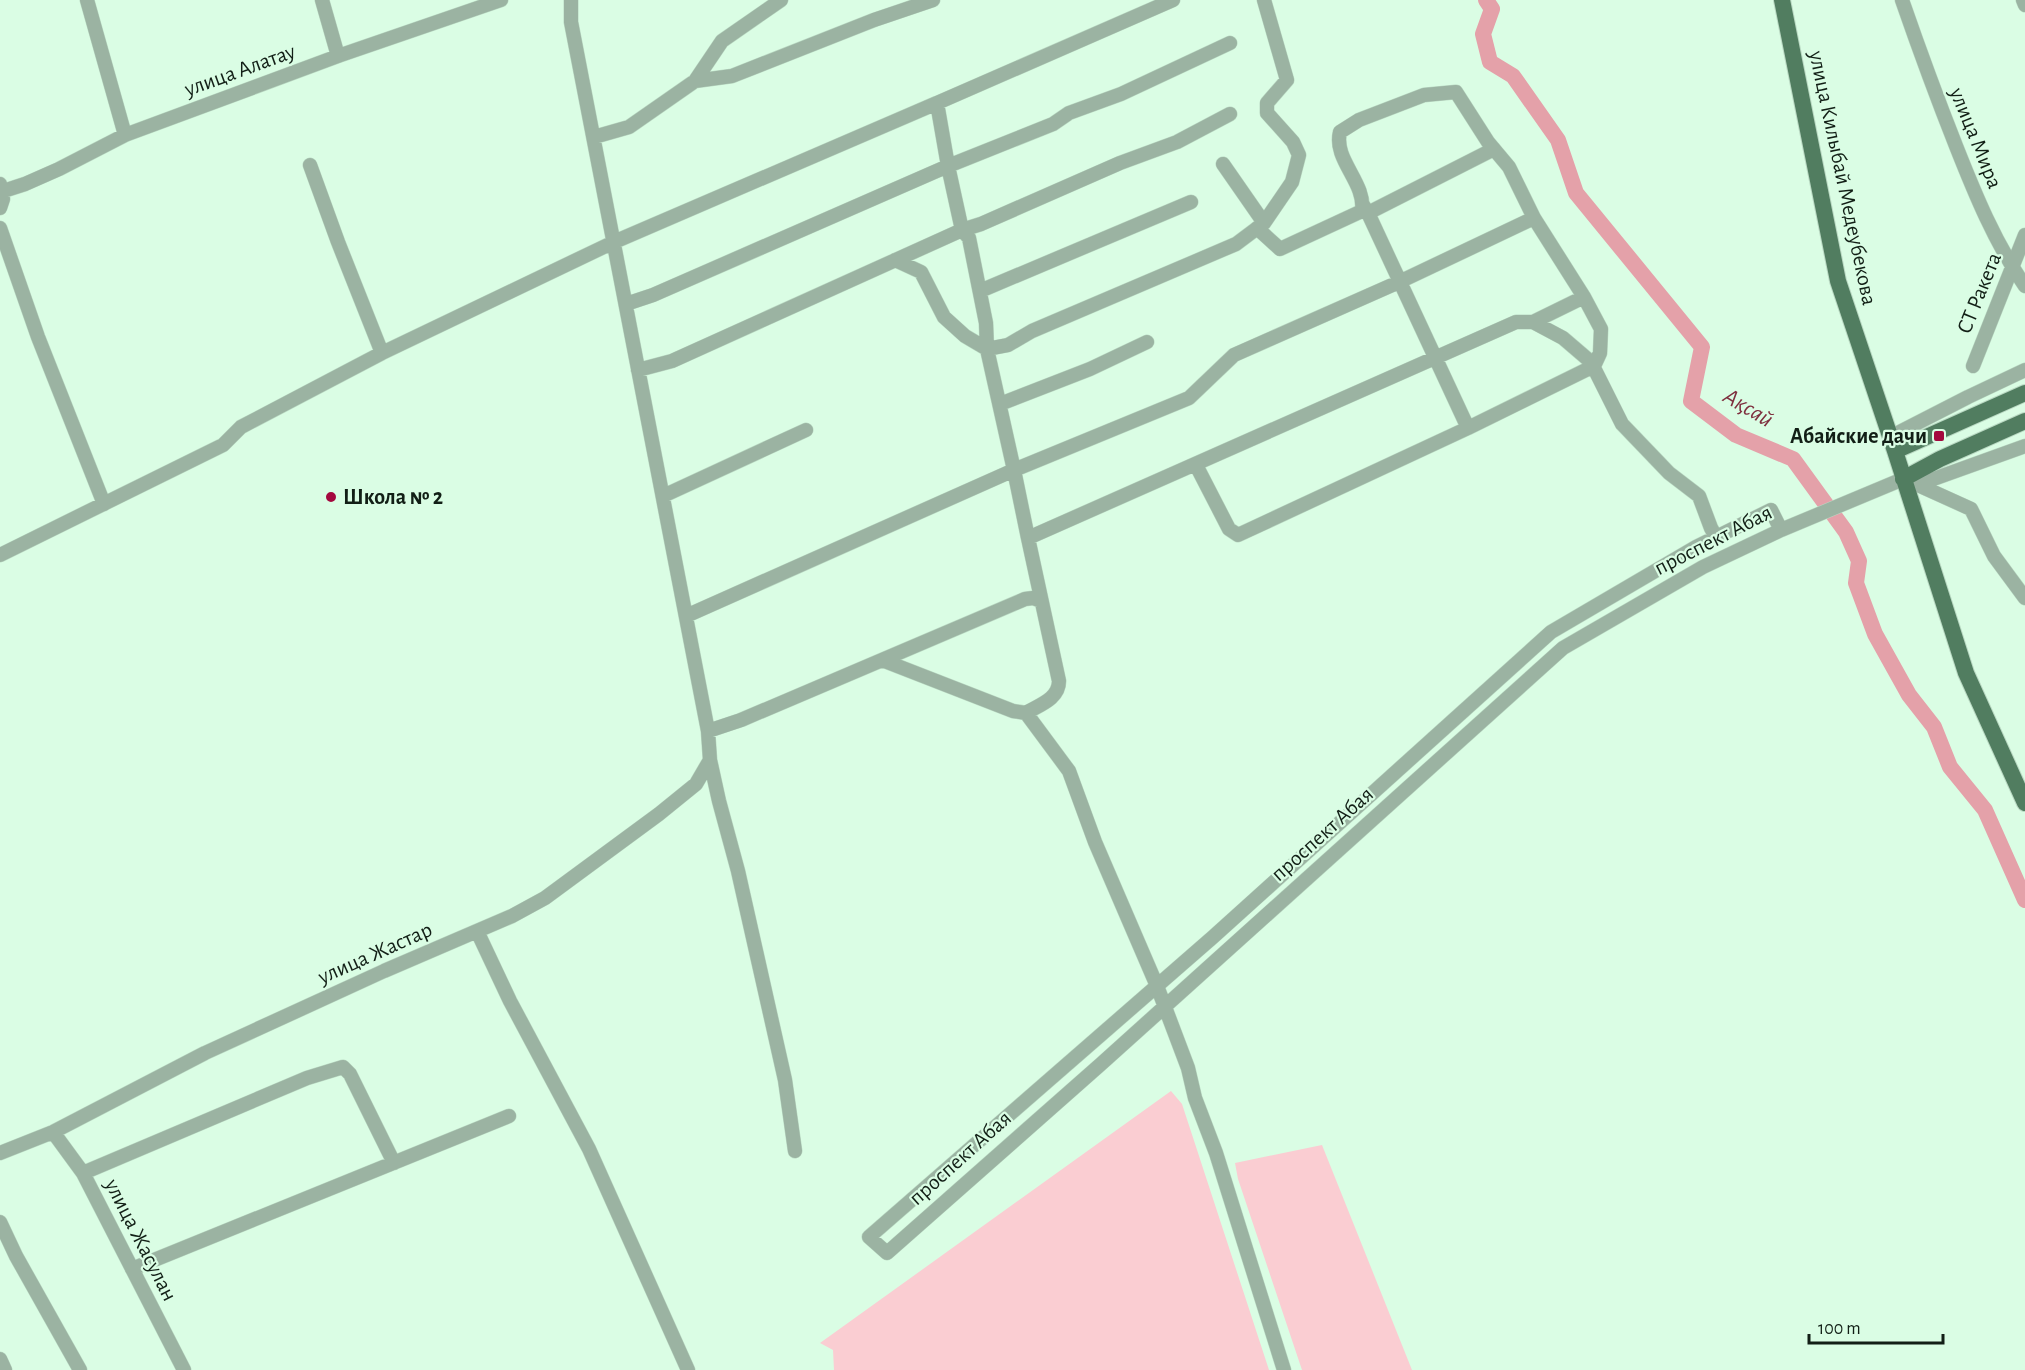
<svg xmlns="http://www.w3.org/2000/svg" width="2025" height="1370" viewBox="0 0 2025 1370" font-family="'Alegreya Sans',sans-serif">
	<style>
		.green { fill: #facdd2 }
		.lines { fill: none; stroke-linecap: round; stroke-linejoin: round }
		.river { stroke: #e4a1a9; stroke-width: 16 }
		.minor-casing { stroke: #bad9c3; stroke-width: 15 }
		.major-casing { stroke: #bad9c3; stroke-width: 18 }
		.minor { stroke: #9bb3a2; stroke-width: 14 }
		.major { stroke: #517d60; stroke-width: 16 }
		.poi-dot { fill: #a4083e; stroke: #dafde4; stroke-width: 2 }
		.labels { text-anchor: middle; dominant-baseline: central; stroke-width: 4.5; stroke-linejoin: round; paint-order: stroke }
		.street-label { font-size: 22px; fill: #121f16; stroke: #dafde4 }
		.poi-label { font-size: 22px; font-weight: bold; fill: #121f16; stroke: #dafde4; text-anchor: end }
		.water-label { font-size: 24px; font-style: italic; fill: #7e2f3e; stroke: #dafde4 }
	</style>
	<rect width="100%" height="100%" fill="#dafde4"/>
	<path class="green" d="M 1171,1091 L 1182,1104 L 1269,1370 L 834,1370 L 833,1350 L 820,1343 Z
		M 1322,1145 L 1412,1370 L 1302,1370 L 1238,1179 L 1235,1163 Z"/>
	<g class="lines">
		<path class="river" d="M 1486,0 L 1492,9 L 1483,34 L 1490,62 L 1513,76 L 1558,140 L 1576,193 L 1702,347 L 1691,401 L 1736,435 L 1793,459 L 1846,532 L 1859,561 L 1856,583 L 1875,634 L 1909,695 L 1934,727 L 1950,767 L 1985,810 L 2025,900"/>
		<defs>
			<path id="minor" d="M 87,0 L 125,135
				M 322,0 L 338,56
				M 1902,0 C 1919,49 1937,98 1956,146 C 1975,194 1995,243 2025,286
				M 2023,0 L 2025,5
				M 1230,43 L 1121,94 L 1069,113 L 1053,124 L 948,166 L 962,230 L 969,238 L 986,323 L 987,349 L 1014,470 L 1189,398 L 1234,355 L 1399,282 L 1534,218
				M 695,81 L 722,41 L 781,0
				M 594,137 L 629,127 L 695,81 L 732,76 L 874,20 L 933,0
				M 1223,164 L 1264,223
				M 310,165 L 338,242 L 382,353
				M 0,184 L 3,199 L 0,208
				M 0,192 L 25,184 L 59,169 L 125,135 L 338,56 L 501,0
				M 1368,213 L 1494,149
				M 0,228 L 38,337 L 104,504
				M 1257,228 L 1280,249 L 1362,211 C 1366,182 1333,160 1340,132 L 1359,120 L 1424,95 L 1456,92 L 1488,142 L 1509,167 L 1534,218 L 1584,297 L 1601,329 L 1600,353 L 1594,366 L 1468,428 L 1368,213 L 1363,205
				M 895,260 L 921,272 L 944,317 L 965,336 L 987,349 L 1008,345 L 1032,331 L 1236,244 L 1264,223 L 1292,182 L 1299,155 L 1293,142 L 1267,113 L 1267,103 L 1287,80 L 1264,0
				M 980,291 L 1191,202
				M 626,304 L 653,295 L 948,166 L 937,103 L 1173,0
				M 1533,322 L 1584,297
				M 1973,366 L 2025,235
				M 638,370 L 672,361 L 962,230 L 981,224 L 1120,163 L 1177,142 L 1230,114
				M 1000,404 L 1090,369 L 1147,342
				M 1890,437 L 1968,397 L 2025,370
				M 1196,465 L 1229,529 L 1238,535 L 1468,428
				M 1918,485 L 1971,509 L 1994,556 L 2025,598
				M 1914,486 L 2025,446
				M 663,496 L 806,430
				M 1781,530 L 1771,510 L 1696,547 L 1551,632 L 1213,937 L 869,1237 L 887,1253 L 1101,1064 L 1563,648 L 1703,567 L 1781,530 L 1903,479
				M 0,555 L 223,445 L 241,427 L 382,353 L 614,242 L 937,103
				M 686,616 L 1014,470 L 1028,538 L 1516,322 L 1533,322 L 1563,338 L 1591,362 L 1622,424 L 1669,473 L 1699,496 L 1711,528 L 1716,537
				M 882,660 L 1025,599 L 1033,598 L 1041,601
				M 1026,713 L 1069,771 L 1095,842 L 1157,986 L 1188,1068 L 1195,1098 L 1216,1153 L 1284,1370
				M 708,731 L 741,720 L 882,660 L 1013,711 L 1026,713 C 1039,705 1059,699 1059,681 L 1028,538
				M 710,760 L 719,801 L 738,871 L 785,1080 L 795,1151
				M 477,931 L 510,1001 L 589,1149 L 688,1370
				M 53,1132 L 83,1173 L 184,1370
				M 0,1153 L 53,1132 L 205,1053 L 384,971 L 512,916 L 545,898 L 659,814 L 696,784 L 710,760 L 708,731 L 571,22 L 571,0
				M 83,1173 L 307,1078 L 343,1067 L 350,1074 L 394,1163
				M 0,1222 L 16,1256 L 80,1370
				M 132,1269 L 509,1116
				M 0,1359 L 5,1370"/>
			<path id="major" d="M 1782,0 L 1838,281 L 1895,451 L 1966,673 L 2025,803
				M 1895,451 L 2025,393
				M 1903,479 L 1940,459 L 2025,421"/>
		</defs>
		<use href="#minor" class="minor-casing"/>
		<use href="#major" class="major-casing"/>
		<use href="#minor" class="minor"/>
		<use href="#major" class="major"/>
	</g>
	<g class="poi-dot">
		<rect x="1933" y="430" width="12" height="12" rx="3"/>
		<circle cx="331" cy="497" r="6"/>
	</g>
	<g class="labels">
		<g class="street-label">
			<text transform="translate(240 70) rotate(-20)">улица Алатау</text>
			<text transform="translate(1976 138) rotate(68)">улица Мира</text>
			<text transform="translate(1843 178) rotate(78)">улица Килыбай Медеубекова</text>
			<text transform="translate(1979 293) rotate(-68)">СТ Ракета</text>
			<text transform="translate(1713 540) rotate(-27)">проспект Абая</text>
			<text transform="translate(1322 834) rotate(-42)">проспект Абая</text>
			<text transform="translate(375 953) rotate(-24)">улица Жастар</text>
			<text transform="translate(960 1158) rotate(-42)">проспект Абая</text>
			<text transform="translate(141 1240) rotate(63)">улица Жасулан</text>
		</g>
		<g class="poi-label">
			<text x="1927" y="436">Абайские дачи</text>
			<text x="343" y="497" text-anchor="start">Школа № 2</text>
		</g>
		<g class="water-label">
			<text transform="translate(1748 408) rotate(31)">Ақсай</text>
		</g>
	</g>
	<path d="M1809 1334v9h134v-9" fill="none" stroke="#121f16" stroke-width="3"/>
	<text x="1818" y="1334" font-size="18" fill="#121f16" stroke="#dafde4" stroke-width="4.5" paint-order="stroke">100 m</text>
</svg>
